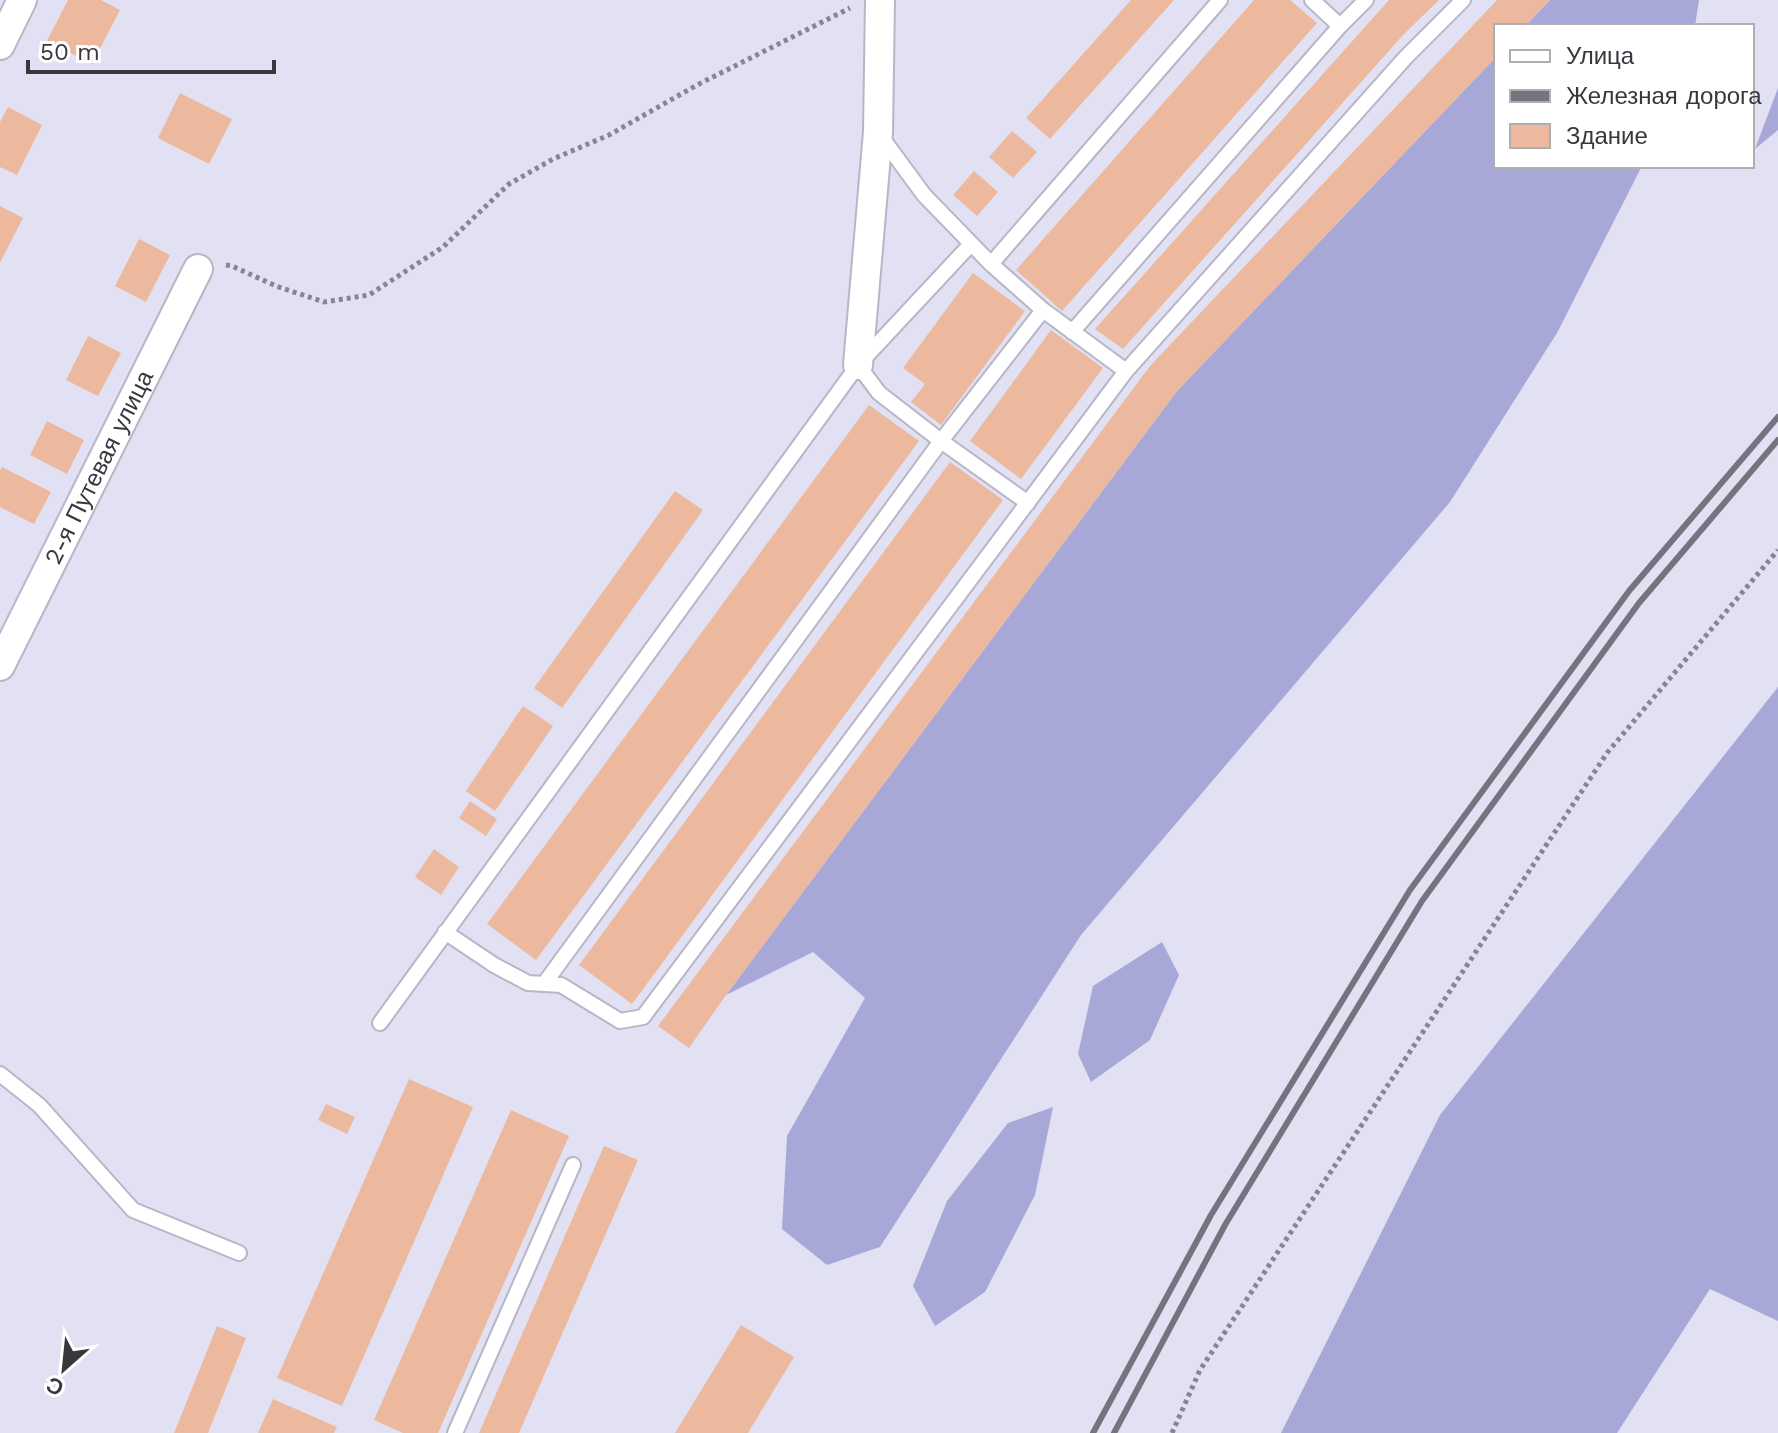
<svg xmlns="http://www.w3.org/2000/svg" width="1778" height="1433" viewBox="0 0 1778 1433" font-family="'Work Sans',sans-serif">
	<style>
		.forest { fill: #a7a8d8 }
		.building { fill: #ecb99e }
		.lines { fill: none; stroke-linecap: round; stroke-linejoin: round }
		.lane-casing { stroke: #b6b6c7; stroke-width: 18 }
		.street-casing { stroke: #b6b6c7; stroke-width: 32 }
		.path { stroke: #868692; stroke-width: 5; stroke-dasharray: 4 4; stroke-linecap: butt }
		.lane { stroke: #fff; stroke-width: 14 }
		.street { stroke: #fff; stroke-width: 28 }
		.rail { stroke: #74747f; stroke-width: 6 }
		.labels { text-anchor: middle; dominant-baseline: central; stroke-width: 6; stroke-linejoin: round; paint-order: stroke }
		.street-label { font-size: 24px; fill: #37373e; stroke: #fff }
	</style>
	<rect width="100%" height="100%" fill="#e1e1f3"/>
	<path class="forest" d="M 1550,0 L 1699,0 L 1695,26 L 1525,26 Z
		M 1496,57 L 1496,166 L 1642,166 L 1557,333 L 1450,502 L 1081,935 L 880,1247 L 827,1265 L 782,1229 L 787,1136 L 865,998 L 813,952 L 726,995 L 1177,391 Z
		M 1778,88 L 1778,130 L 1755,149 Z
		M 1778,687 L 1778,1321 L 1710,1289 L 1617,1433 L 1281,1433 L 1440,1115 Z
		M 1162,942 L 1179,975 L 1150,1040 L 1091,1082 L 1078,1054 L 1093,986 Z
		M 1053,1107 L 1035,1195 L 985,1292 L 935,1326 L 913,1286 L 947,1201 L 1008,1123 Z"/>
	<path class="building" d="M 68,0 L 101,0 L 120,10 L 92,64 L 47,41 Z
		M 1131,0 L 1174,0 L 1050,139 L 1026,118 Z
		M 1254,0 L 1290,0 L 1317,23 L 1062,311 L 1016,270 Z
		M 1389,0 L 1439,0 L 1403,35 L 1123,349 L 1095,329 Z
		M 1497,0 L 1550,0 L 1525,26 L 1496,26 L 1496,57 L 1177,391 L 726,995 L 689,1048 L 658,1026 L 1150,366 Z
		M 180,93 L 232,119 L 209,164 L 158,138 Z
		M 8,107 L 42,125 L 17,175 L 0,167 L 0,122 Z
		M 1012,131 L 1037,152 L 1013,178 L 989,157 Z
		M 974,171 L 998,192 L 977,216 L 953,195 Z
		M 0,206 L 23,218 L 0,263 Z
		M 139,239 L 170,255 L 146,302 L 115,286 Z
		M 973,273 L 1025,311 L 941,425 L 911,402 L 925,384 L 903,368 Z
		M 1051,330 L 1103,368 L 1021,479 L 970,441 Z
		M 88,336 L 121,353 L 98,396 L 66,380 Z
		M 869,405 L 919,441 L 536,960 L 487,924 Z
		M 47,421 L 84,440 L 67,474 L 30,455 Z
		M 950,462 L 1003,500 L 632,1004 L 579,965 Z
		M 2,467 L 51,492 L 34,524 L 0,507 L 0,470 Z
		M 675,491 L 703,510 L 562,708 L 534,688 Z
		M 523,706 L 553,726 L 495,811 L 466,791 Z
		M 470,801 L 497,819 L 486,836 L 459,818 Z
		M 434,849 L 459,867 L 441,895 L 415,877 Z
		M 409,1079 L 473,1107 L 342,1406 L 277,1378 Z
		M 326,1104 L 355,1117 L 347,1134 L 318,1120 Z
		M 511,1110 L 569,1136 L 438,1433 L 403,1433 L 374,1420 Z
		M 604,1146 L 638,1160 L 519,1433 L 479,1433 Z
		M 741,1325 L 794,1357 L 748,1433 L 675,1433 Z
		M 217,1326 L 246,1338 L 208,1433 L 174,1433 Z
		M 273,1399 L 337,1427 L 334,1433 L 258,1433 Z"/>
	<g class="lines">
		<defs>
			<path id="lane" d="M 1312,0 L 1340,26 L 1366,0
				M 880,135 L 924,195 L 991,264 L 1043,310 L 1126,371
				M 991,264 L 1220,0
				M 1072,332 L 1340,26
				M 858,365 L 879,393 L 941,441 L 1028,503
				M 445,932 L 494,965 L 528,983 L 561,985 L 620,1021 L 643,1017 L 1126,371 L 1406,57 L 1463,0
				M 544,984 L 941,441 L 1043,310
				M 380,1023 L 858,365 L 971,244
				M 0,1074 L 39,1105 L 133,1210 L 239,1253
				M 455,1433 L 573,1165"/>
			<g id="street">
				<path d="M 0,45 L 22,0"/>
				<path d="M 858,365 L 878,132 L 880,0"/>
				<path id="s1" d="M 0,666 L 198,269"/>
			</g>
		</defs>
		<use href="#lane" class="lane-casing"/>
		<use href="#street" class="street-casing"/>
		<path class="path" d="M 226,265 L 232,266 L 276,286 L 324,302 L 369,295 L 443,247 L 509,184 L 553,159 L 609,135 L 697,85 L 850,8
			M 1172,1433 L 1200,1370 L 1607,753 L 1778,550"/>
		<use href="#lane" class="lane"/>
		<use href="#street" class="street"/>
		<path class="rail" d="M 1093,1433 L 1211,1215 L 1410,890 L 1629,591 L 1778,417
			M 1114,1433 L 1225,1225 L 1422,901 L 1639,603 L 1778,440"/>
	</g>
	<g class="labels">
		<g class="street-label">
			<text stroke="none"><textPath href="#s1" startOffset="222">2-я Путевая улица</textPath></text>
		</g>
	</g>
	<rect x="1494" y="24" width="260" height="144" fill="#ffffff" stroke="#afafb2" stroke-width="2"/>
	<rect x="1510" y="50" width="40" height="12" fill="#ffffff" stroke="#afafb2" stroke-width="2"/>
	<text x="1566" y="64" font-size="24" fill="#37373e">Улица</text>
	<rect x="1510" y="90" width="40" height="12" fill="#74747f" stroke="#afafb2" stroke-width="2"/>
	<text x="1566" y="104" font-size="24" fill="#37373e">Железная дорога</text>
	<rect x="1510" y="124" width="40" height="24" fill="#ecb99e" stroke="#afafb2" stroke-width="2"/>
	<text x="1566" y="144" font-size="24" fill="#37373e">Здание</text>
	<g transform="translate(64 1369) rotate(207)" stroke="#ffffff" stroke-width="6" paint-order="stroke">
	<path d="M0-6L14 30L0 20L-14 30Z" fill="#37373e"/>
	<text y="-12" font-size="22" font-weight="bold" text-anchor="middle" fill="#37373e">С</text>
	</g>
	<path d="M28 60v12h246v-12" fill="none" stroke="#37373e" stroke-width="4"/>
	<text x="40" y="60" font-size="24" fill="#37373e" stroke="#ffffff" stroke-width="6" paint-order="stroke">50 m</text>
</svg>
